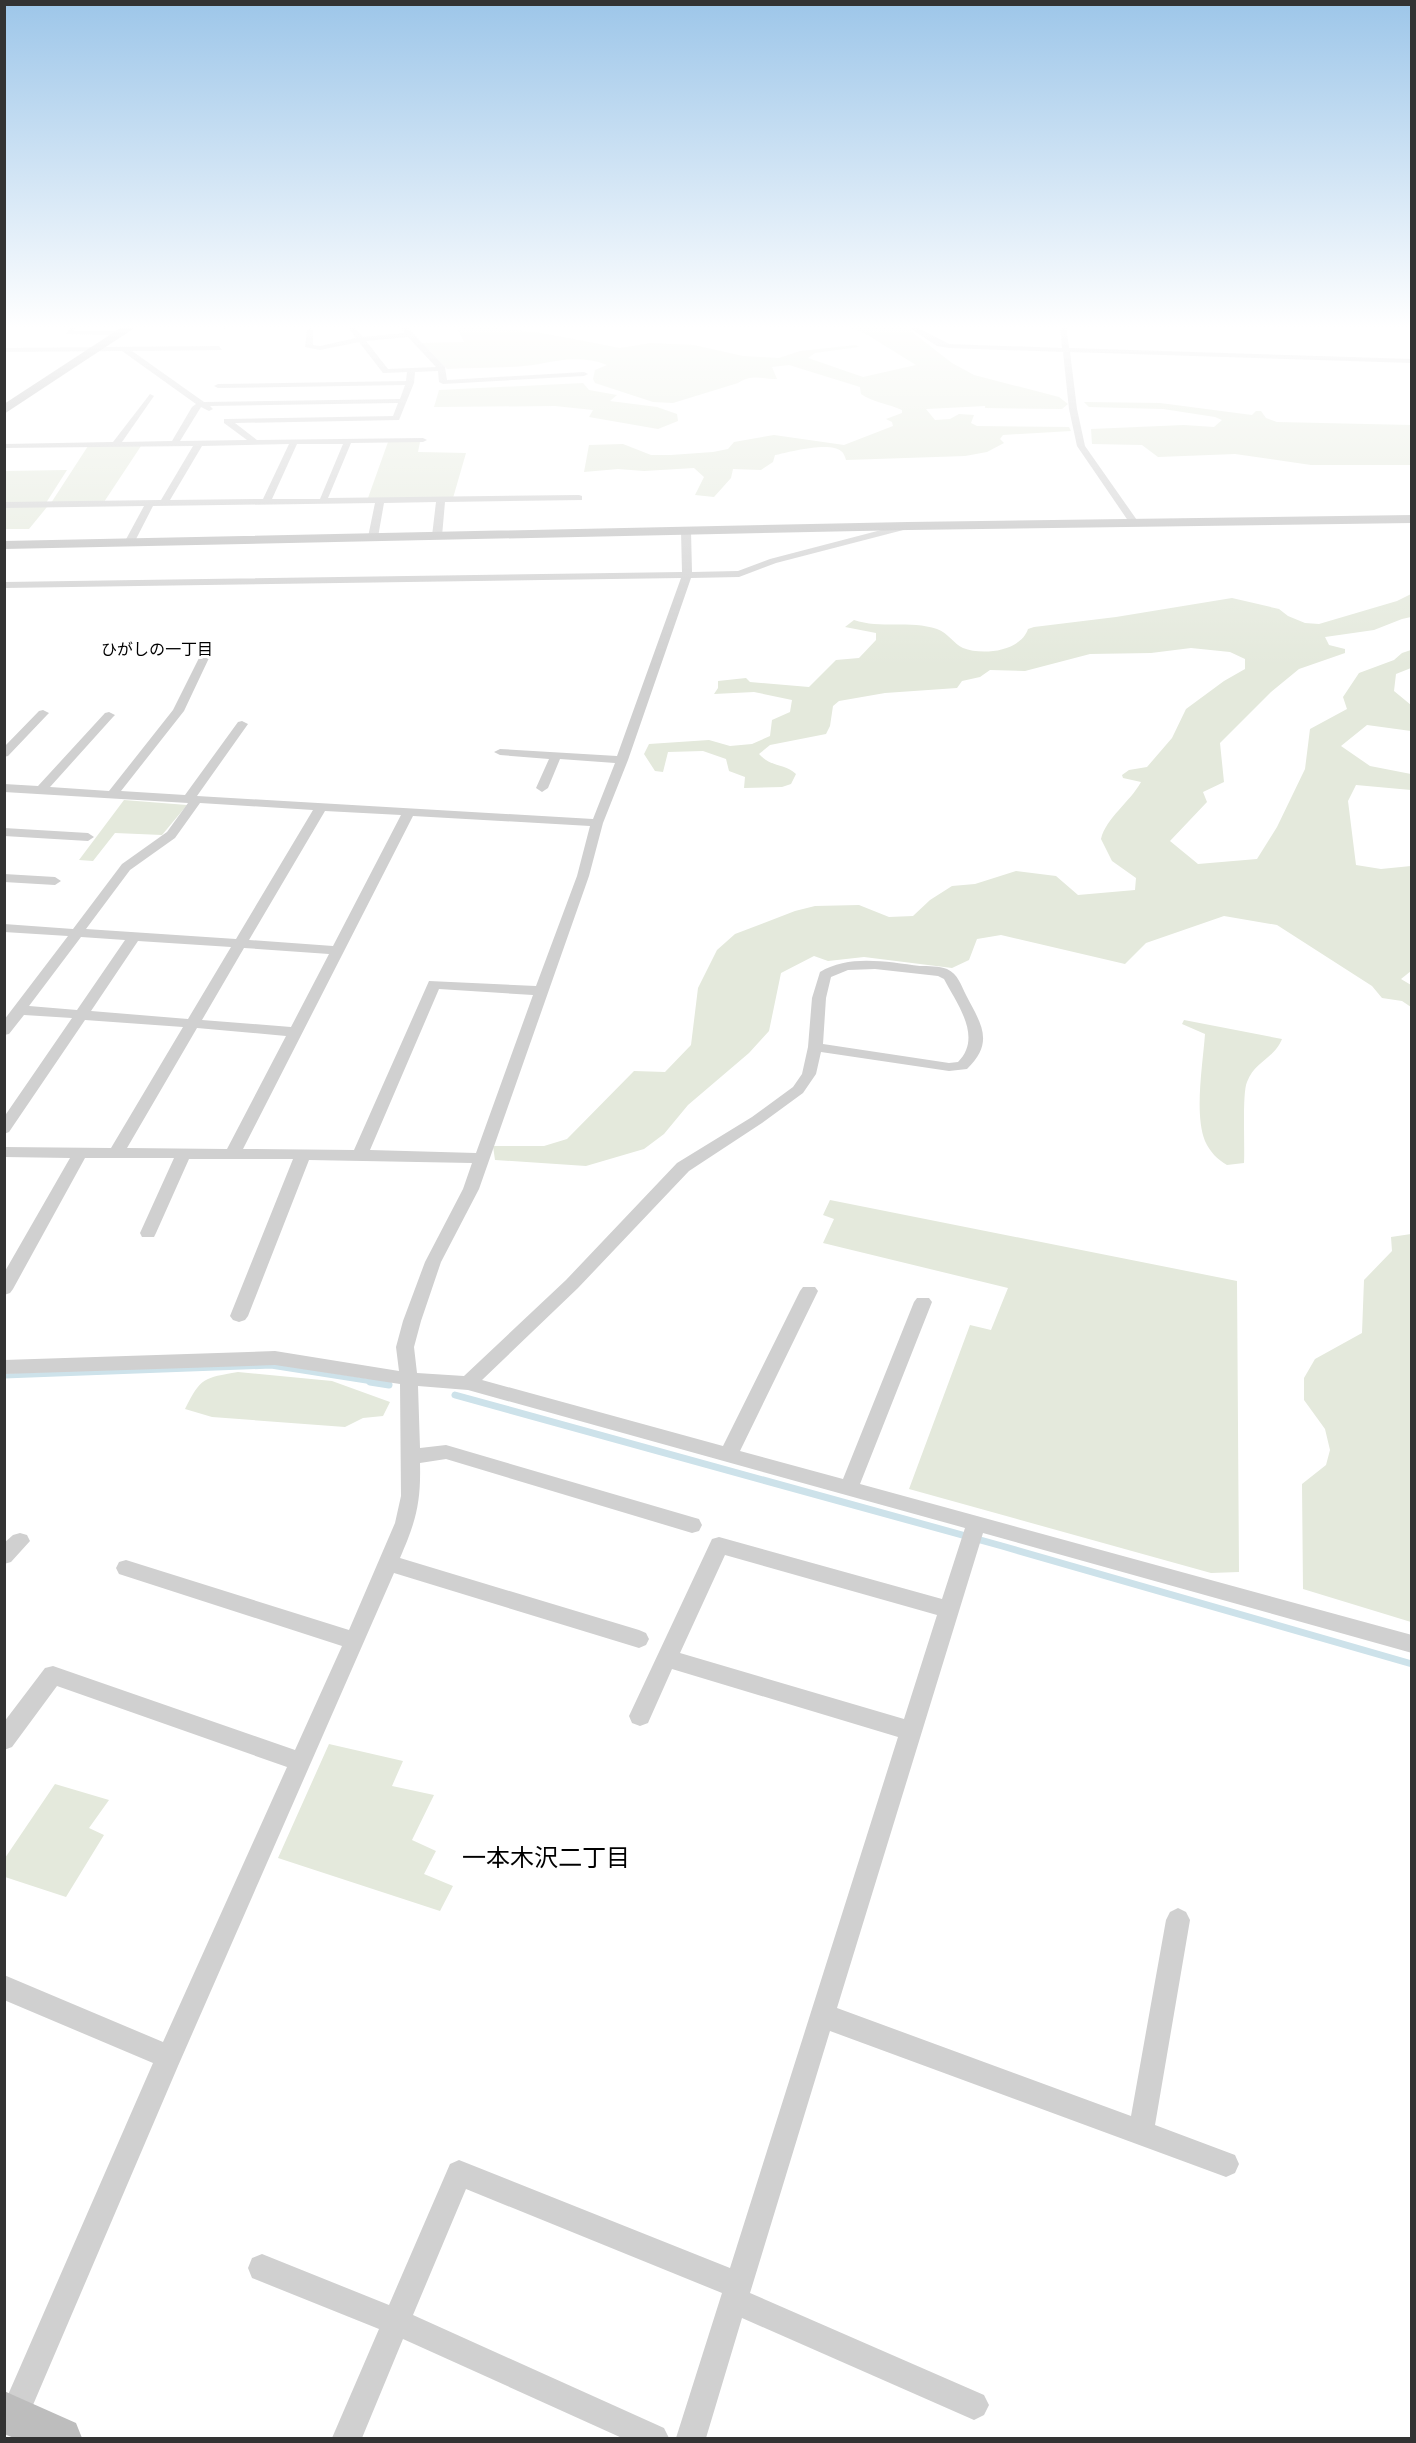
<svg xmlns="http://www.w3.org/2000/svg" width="1416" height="2443" viewBox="0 0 1416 2443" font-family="Poppins,'Noto Sans JP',sans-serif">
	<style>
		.green { fill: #e4e9dc }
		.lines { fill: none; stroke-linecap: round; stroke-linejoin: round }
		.stream-far2 { stroke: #cde2ea; stroke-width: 2 }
		.stream-far1 { stroke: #cde2ea; stroke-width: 5 }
		.stream { stroke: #cde2ea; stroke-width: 7 }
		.street { fill: #d0d0d0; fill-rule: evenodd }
		.secondary { fill: #bdbdbd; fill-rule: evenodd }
		.primary { fill: #ababab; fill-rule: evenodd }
		.labels { text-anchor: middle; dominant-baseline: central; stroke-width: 6; stroke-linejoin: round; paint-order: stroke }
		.far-neighbourhood-label { font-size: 16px; fill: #000; stroke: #fff }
		.near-neighbourhood-label { font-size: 24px; fill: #000; stroke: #fff }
	</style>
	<rect width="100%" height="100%" fill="#fff"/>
	<path class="green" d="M 474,325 L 542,333 L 620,348 L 651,343 L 694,345 L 743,356 L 779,358 L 800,351 L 856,345 L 859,347 L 815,353 L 808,358 L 863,377 L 916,365 L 866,334 L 842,325 L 903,325 L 952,363 L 974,375 L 1059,397 L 1068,404 L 1062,409 L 985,408 L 985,406 L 926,409 L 935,420 L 950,419 L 959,414 L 974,415 L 971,423 L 977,426 L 1069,427 L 1071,431 L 1003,435 L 1000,439 L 1004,443 L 987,452 L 965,456 L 846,460 C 845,457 844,453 841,451 C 830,441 789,452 775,455 L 773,462 L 761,470 L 733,469 L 731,478 L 714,497 L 695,495 L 704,477 L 694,468 L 644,471 L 618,469 L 584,472 L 589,445 L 623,444 L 651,455 L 671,455 L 713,452 L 728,449 L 734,442 L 774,435 L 844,445 L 893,426 L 892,422 L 886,419 L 902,413 L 902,410 C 889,404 872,402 861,394 L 860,387 L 789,365 L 772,367 L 777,379 C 762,379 752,374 738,383 L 673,403 L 653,402 L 595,383 L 593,379 L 595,370 L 607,365 C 585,356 562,359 539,364 C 510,369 477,367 447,369 L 422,343 L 464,342 L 456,326 Z
		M 583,383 L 589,390 L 617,395 L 610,401 L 657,407 L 677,414 L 678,421 L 658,429 L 589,417 L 593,410 L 555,406 L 434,407 L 439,390 Z
		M 1084,402 L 1160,403 L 1252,415 L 1256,411 L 1261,411 L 1266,418 L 1277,422 L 1411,425 L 1411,465 L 1311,465 L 1235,454 L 1158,457 L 1142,445 L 1092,444 L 1091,429 L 1184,425 L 1214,427 L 1222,420 L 1215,417 L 1163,409 L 1089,407 Z
		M 388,442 L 420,442 L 418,452 L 466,453 L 453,498 L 368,498 Z
		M 88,446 L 141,446 L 104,502 L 51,503 Z
		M 67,470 L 46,503 L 5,503 L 4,471 Z
		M 4,507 L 47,507 L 29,529 L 5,529 Z
		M 1411,594 L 1411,617 L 1402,619 L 1374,630 L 1325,637 L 1329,645 L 1345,649 L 1345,653 L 1299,669 L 1271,692 L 1220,743 L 1224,782 L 1203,792 L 1207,802 L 1170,841 L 1198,864 L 1257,859 L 1277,827 L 1305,769 L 1310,729 L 1347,709 L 1343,697 L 1359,673 L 1394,660 L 1402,653 L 1411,650 L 1411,668 L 1396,674 L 1394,691 L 1411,705 L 1411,731 L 1367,725 L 1341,746 L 1370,766 L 1411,774 L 1411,790 L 1356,785 L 1348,801 L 1356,865 L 1381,869 L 1411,866 L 1411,971 L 1401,979 L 1411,985 L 1411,1007 L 1402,1001 L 1382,998 L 1372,986 L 1277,925 L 1224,916 L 1146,943 L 1125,964 L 1001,935 L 977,939 L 969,960 L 952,968 L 864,957 L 828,961 L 814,956 L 781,973 L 769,1031 L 749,1053 L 688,1105 L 664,1134 L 644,1149 L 586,1166 L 495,1160 L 493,1146 L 544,1146 L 567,1139 L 634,1071 L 665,1072 L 691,1045 L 698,988 L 717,950 L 735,934 L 795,911 L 815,906 L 859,905 L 889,917 L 913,916 L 930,900 L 952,886 L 975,884 L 1016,871 L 1056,876 L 1078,895 L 1135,890 L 1136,878 L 1112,861 L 1101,839 C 1106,818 1130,802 1141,782 L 1123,778 L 1122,775 L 1129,770 L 1147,767 L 1172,738 L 1186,709 L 1224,681 L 1245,669 L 1245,659 L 1230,652 L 1191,648 L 1151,653 L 1090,654 L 1025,671 L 990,670 L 980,677 L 962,681 L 957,688 L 885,693 L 839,701 L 833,706 L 830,726 L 826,734 L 770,745 L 759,754 C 772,768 785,763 796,774 L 791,784 L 782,787 L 744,788 L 745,777 L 729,771 L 726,759 L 703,751 L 668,752 L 663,772 L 655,771 L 644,754 L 649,744 L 709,740 L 730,746 L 752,744 L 770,736 L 772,720 L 790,712 L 792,700 L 754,692 L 714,694 L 718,688 L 718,681 L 746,678 L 750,682 L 809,687 L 836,660 L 859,658 L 876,640 L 876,633 L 845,627 L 854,620 C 880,629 910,620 937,629 C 948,633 954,644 963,648 C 983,656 1021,651 1028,629 L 1034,627 L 1116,617 L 1232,598 L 1279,609 L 1288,616 L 1305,623 L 1319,624 L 1397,601 Z
		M 124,800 L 187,805 L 162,835 L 115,833 L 93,861 L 79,860 Z
		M 1184,1020 L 1282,1039 C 1274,1059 1255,1061 1247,1082 C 1242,1093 1245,1147 1244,1163 L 1227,1165 C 1217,1159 1210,1152 1205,1141 C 1194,1114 1203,1063 1205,1034 L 1182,1024 Z
		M 830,1200 L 1237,1281 L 1239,1572 L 1211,1573 L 909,1489 L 970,1325 L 991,1330 L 1008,1288 L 823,1243 L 834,1219 L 823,1215 Z
		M 1411,1234 L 1412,1234 L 1411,1622 L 1303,1589 L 1302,1484 L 1326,1465 L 1330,1450 L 1325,1429 L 1304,1400 L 1304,1378 L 1315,1359 L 1362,1333 L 1364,1280 L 1392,1251 L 1391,1237 Z
		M 238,1372 L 332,1381 L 390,1402 L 383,1416 L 363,1418 L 345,1427 L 212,1417 L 185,1409 C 201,1377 204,1378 238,1372 Z
		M 329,1744 L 403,1761 L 392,1786 L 434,1795 L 412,1840 L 436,1851 L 424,1874 L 453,1886 L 440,1911 L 278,1858 Z
		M 55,1784 L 109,1800 L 89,1828 L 104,1835 L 66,1897 L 5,1877 L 5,1858 Z"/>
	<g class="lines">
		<path class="stream-far2" d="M 116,331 L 119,325"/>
		<path class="stream-far1" d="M 4,1376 L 271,1366 L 379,1383"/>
		<path class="stream" d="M 370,1382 L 389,1385
			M 455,1395 L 1002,1546 L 1412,1664"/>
		<path class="street" d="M 72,325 L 79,325 L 74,331 L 123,331 L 127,333 L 123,335 L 66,334 Z
			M 222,325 L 229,325 L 224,329 L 221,327 Z
			M 346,325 L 353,325 L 363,337 L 405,333 L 398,325 L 405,325 L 445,367 L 447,380 L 584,372 L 588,374 L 584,376 L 443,384 L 439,382 L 438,371 L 415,372 L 414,383 L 399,420 L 235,423 L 257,440 L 423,438 L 427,440 L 423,442 L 351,443 L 328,498 L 579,495 L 582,496 L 582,500 L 445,502 L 442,536 L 437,539 L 432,536 L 436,502 L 384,503 L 378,537 L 373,540 L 368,537 L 375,503 L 153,506 L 134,543 L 129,546 L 124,543 L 144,506 L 4,508 L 4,502 L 161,500 L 193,446 L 4,448 L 4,444 L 113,442 L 150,394 L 154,396 L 122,442 L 172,441 L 192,407 L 196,404 L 122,351 L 4,352 L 4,348 L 219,346 L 222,350 L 132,351 L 204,402 L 400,399 L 405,385 L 218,388 L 214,386 L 218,384 L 406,381 L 407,372 L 383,373 L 359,342 L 320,350 L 305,347 L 307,330 L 310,328 L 313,330 L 313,345 L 320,346 L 356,338 ZM 408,337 L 436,367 L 388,369 L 366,341 ZM 398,403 L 393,416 L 227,419 L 224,419 L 224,423 L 247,440 L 180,441 L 201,407 L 209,411 L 213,409 L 210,406 ZM 289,444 L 263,499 L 170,500 L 202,446 ZM 297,444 L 343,444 L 320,499 L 272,499 Z
			M 905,325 L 913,325 L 949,344 L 1062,348 L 1060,325 L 1066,325 L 1069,348 L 1412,359 L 1412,363 L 1070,352 L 1077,409 L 1085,446 L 1139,523 L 1134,526 L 1131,525 L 1077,446 L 1069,409 L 1063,352 L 949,348 L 937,346 Z
			M 908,523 L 913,526 L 911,528 L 776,563 L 739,577 L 691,578 L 628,760 L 603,823 L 589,876 L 479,1189 L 441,1262 L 421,1321 L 414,1347 L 417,1373 L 464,1376 L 566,1280 L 677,1163 L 752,1117 L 793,1087 L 802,1074 L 808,1047 L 812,998 L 820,972 C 849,954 888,962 920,966 C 928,966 939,966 947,969 C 958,974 961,985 966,995 C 981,1024 995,1042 967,1069 L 949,1071 L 821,1052 L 816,1074 L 803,1093 L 762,1123 L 689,1171 L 578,1288 L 482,1380 L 723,1446 L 800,1291 L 803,1287 L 815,1287 L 818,1291 L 740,1451 L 843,1479 L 914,1302 L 917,1298 L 929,1298 L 932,1302 L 860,1484 L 1412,1635 L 1412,1653 L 983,1533 L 837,2008 L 1131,2116 L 1166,1920 L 1170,1912 L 1178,1908 L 1186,1912 L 1190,1920 L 1155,2125 L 1235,2155 L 1239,2164 L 1235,2173 L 1226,2177 L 830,2031 L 750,2293 L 984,2395 L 989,2405 L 984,2415 L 974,2420 L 742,2318 L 706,2438 L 676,2438 L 722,2293 L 466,2189 L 413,2315 L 664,2428 L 669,2438 L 622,2438 L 403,2339 L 362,2438 L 332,2438 L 379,2329 L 252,2278 L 248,2268 L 252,2258 L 262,2254 L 389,2305 L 450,2164 L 459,2160 L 730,2268 L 898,1737 L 672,1669 L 648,1723 L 640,1726 L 632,1723 L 629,1716 L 712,1539 L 719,1537 L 942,1599 L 965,1528 L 468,1390 L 418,1386 L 420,1448 L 446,1445 L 692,1517 L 699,1519 L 702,1525 L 699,1531 L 692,1533 L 446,1459 L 420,1463 C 421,1503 416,1521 400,1558 L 639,1630 L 646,1633 L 649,1639 L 646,1645 L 639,1648 L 394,1573 L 178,2066 L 24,2426 L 14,2431 L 4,2427 L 4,2404 L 153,2063 L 4,2000 L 4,1975 L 163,2042 L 287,1767 L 57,1686 L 12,1747 L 4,1750 L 4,1722 L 45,1668 L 53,1666 L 295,1750 L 342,1646 L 119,1574 L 116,1568 L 119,1562 L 126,1560 L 349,1630 L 395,1523 L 401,1496 L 400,1384 L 275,1365 L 4,1374 L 4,1360 L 275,1351 L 399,1371 L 396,1347 L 403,1321 L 425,1262 L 463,1189 L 472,1163 L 309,1160 L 248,1316 L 245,1320 L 239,1322 L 233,1320 L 230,1316 L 293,1159 L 189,1159 L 156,1233 L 154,1237 L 142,1237 L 140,1233 L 174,1158 L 85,1158 L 13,1289 L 10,1293 L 4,1295 L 4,1273 L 70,1158 L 4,1157 L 4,1147 L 111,1148 L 183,1027 L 85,1020 L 9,1132 L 4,1134 L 4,1117 L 72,1018 L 24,1015 L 9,1034 L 4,1035 L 4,1020 L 68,936 L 4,932 L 4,924 L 73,929 L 122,864 L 167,832 L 188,803 L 4,792 L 4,784 L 38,786 L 105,713 L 109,712 L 115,715 L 113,717 L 50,787 L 109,791 L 173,710 L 199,658 L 204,655 L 209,658 L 184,711 L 121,791 L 185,795 L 238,722 L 242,721 L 248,724 L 197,796 L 593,819 L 615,763 L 560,759 L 548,788 L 542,792 L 536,788 L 549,759 L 500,755 L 494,752 L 500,749 L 617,756 L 681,578 L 4,588 L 4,582 L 682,572 L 681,531 L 686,528 L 691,531 L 692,572 L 738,571 L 770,559 ZM 200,803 L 313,810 L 236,939 L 86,929 L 130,870 L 175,838 ZM 325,811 L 401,815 L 333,946 L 249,940 ZM 413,816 L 590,826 L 577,876 L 536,986 L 429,981 L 354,1150 L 243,1149 ZM 81,937 L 125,940 L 77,1010 L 29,1006 ZM 138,941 L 231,947 L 188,1019 L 91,1011 ZM 244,948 L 329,954 L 291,1027 L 202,1020 ZM 875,969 L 938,976 L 944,979 C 957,1004 983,1037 958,1062 L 949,1063 L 823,1044 L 826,998 L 831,977 L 848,970 ZM 439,989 L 533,995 L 476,1153 L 370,1150 ZM 197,1028 L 286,1036 L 227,1149 L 127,1148 ZM 725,1555 L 937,1615 L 904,1719 L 680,1653 Z
			M 43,710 L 49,713 L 47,715 L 8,756 L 4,757 L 4,747 L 39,711 Z
			M 4,828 L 88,833 L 94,837 L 88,841 L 4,836 Z
			M 4,874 L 55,877 L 61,881 L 55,885 L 4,882 Z
			M 20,1533 L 27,1535 L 30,1541 L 11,1562 L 4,1564 L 4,1543 L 13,1535 Z"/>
		<path class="secondary" d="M 1412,515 L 1412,523 L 908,530 L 4,549 L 4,541 L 908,522 Z
			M 4,2391 L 76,2423 L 82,2438 L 14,2438 L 4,2434 Z"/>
		<path class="primary" d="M 125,325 L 139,325 L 4,414 L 4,404 Z"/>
	</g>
	<linearGradient id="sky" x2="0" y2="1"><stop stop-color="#9dc6e9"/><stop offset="0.49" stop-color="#fff"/><stop offset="1" stop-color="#fff" stop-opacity="0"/></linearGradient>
	<rect width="1416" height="667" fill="url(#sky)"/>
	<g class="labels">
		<g class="far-neighbourhood-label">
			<text x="157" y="649">ひがしの一丁目</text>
		</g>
		<g class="near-neighbourhood-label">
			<text x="546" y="1857">一本木沢二丁目</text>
		</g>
	</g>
	<rect width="1416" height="2443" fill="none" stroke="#333333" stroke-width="12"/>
</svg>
